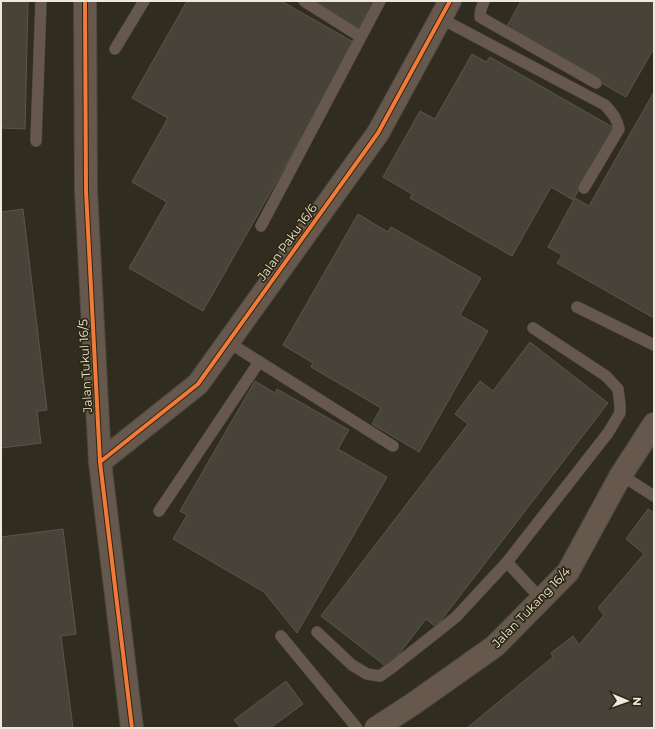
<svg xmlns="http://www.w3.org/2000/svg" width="655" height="729" viewBox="0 0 655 729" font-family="Montserrat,sans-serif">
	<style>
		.building { fill: #474339; stroke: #5a564d }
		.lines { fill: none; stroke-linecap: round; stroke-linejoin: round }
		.lane-casing { stroke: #4e4940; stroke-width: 12 }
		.street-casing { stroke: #4e4940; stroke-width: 24 }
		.lane { stroke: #66584c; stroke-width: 11 }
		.street { stroke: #66584c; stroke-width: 22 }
		.cycleway-casing { stroke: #2d2611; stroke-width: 6 }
		.cycleway { stroke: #f17a3a; stroke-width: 4 }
		.labels { text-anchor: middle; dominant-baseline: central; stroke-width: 3.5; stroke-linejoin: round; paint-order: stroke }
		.street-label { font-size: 12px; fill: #eee9dc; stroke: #2d2611 }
	</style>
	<rect width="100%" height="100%" fill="#312c20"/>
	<path class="building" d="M 1,1 L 28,1 L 25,129 L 1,128 Z
		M 187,1 L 281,1 L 355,43 L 203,311 L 129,268 L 167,202 L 132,182 L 168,118 L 132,98 Z
		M 310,1 L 377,1 L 360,30 Z
		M 521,1 L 654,1 L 654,48 L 626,97 L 506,28 Z
		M 472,54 L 486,62 L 490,57 L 614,128 L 573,200 L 551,187 L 512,256 L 410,198 L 412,194 L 383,177 L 420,111 L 435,119 Z
		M 654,92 L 654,318 L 557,263 L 562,255 L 548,247 L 575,198 L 589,206 Z
		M 23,209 L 47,410 L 37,411 L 41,443 L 1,448 L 1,212 Z
		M 358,214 L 388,232 L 391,227 L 481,278 L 460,315 L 488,331 L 419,452 L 372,424 L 381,408 L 311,367 L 313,363 L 283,345 Z
		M 530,342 L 608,403 L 436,627 L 426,619 L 388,668 L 321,616 L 468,424 L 455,414 L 480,381 L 493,391 Z
		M 255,381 L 275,393 L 277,389 L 349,430 L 338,449 L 387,477 L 297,633 L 264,592 L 173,539 L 187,515 L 180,511 Z
		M 648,509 L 654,513 L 654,728 L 467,728 L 553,657 L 551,653 L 573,636 L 579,645 L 604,615 L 598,608 L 644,554 L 626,539 Z
		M 63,529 L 76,634 L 61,636 L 73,728 L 1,728 L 1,537 Z
		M 286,681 L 303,704 L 270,728 L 241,728 L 234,720 Z"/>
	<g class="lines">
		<defs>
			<path id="lane" d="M 304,1 L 361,37
				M 484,1 L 481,9 L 480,17 L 596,83
				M 440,18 L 605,105 C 612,113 617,118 619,129 L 584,188
				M 115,49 L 144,1
				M 36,141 L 41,1
				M 261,226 L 380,1
				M 577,307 L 654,345
				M 228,342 L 393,446
				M 621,475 L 654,496
				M 159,511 L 259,362
				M 507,562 L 608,433 L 620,413 L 620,405 L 618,389 L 606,376 L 533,328
				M 317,632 L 352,665 L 367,674 L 380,676 L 394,666 L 456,617 L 507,562 L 541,599
				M 281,636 L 357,728"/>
			<path id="street" d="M 85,1 L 86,191 L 100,462 L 132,728
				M 100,462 L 198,384 L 378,133 L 450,1
				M 376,728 L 413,704 L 495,646 L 568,572 L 621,475 L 654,424"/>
		</defs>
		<use href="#lane" class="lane-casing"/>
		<use href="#street" class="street-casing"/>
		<use href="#lane" class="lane"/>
		<use href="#street" class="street"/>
		<defs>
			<path id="cycleway" d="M 85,1 L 86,191 L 100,462 L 132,728
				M 100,462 L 198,384 L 378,133 L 450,1"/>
		</defs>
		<use href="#cycleway" class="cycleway-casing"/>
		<use href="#cycleway" class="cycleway"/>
	</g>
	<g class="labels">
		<g class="street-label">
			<text transform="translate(287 242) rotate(-54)">Jalan Paku 16/6</text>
			<text transform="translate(85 366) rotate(-93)">Jalan Tukul 16/5</text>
			<text transform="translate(531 607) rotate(-46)">Jalan Tukang 16/4</text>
		</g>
	</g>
	<rect width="655" height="729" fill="none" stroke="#eee9dc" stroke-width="4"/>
	<g transform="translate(627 701) rotate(92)" stroke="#2d2611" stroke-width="3" paint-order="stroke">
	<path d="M0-3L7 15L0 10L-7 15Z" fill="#eee9dc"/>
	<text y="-6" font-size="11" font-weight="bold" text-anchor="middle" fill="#eee9dc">N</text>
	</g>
</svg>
